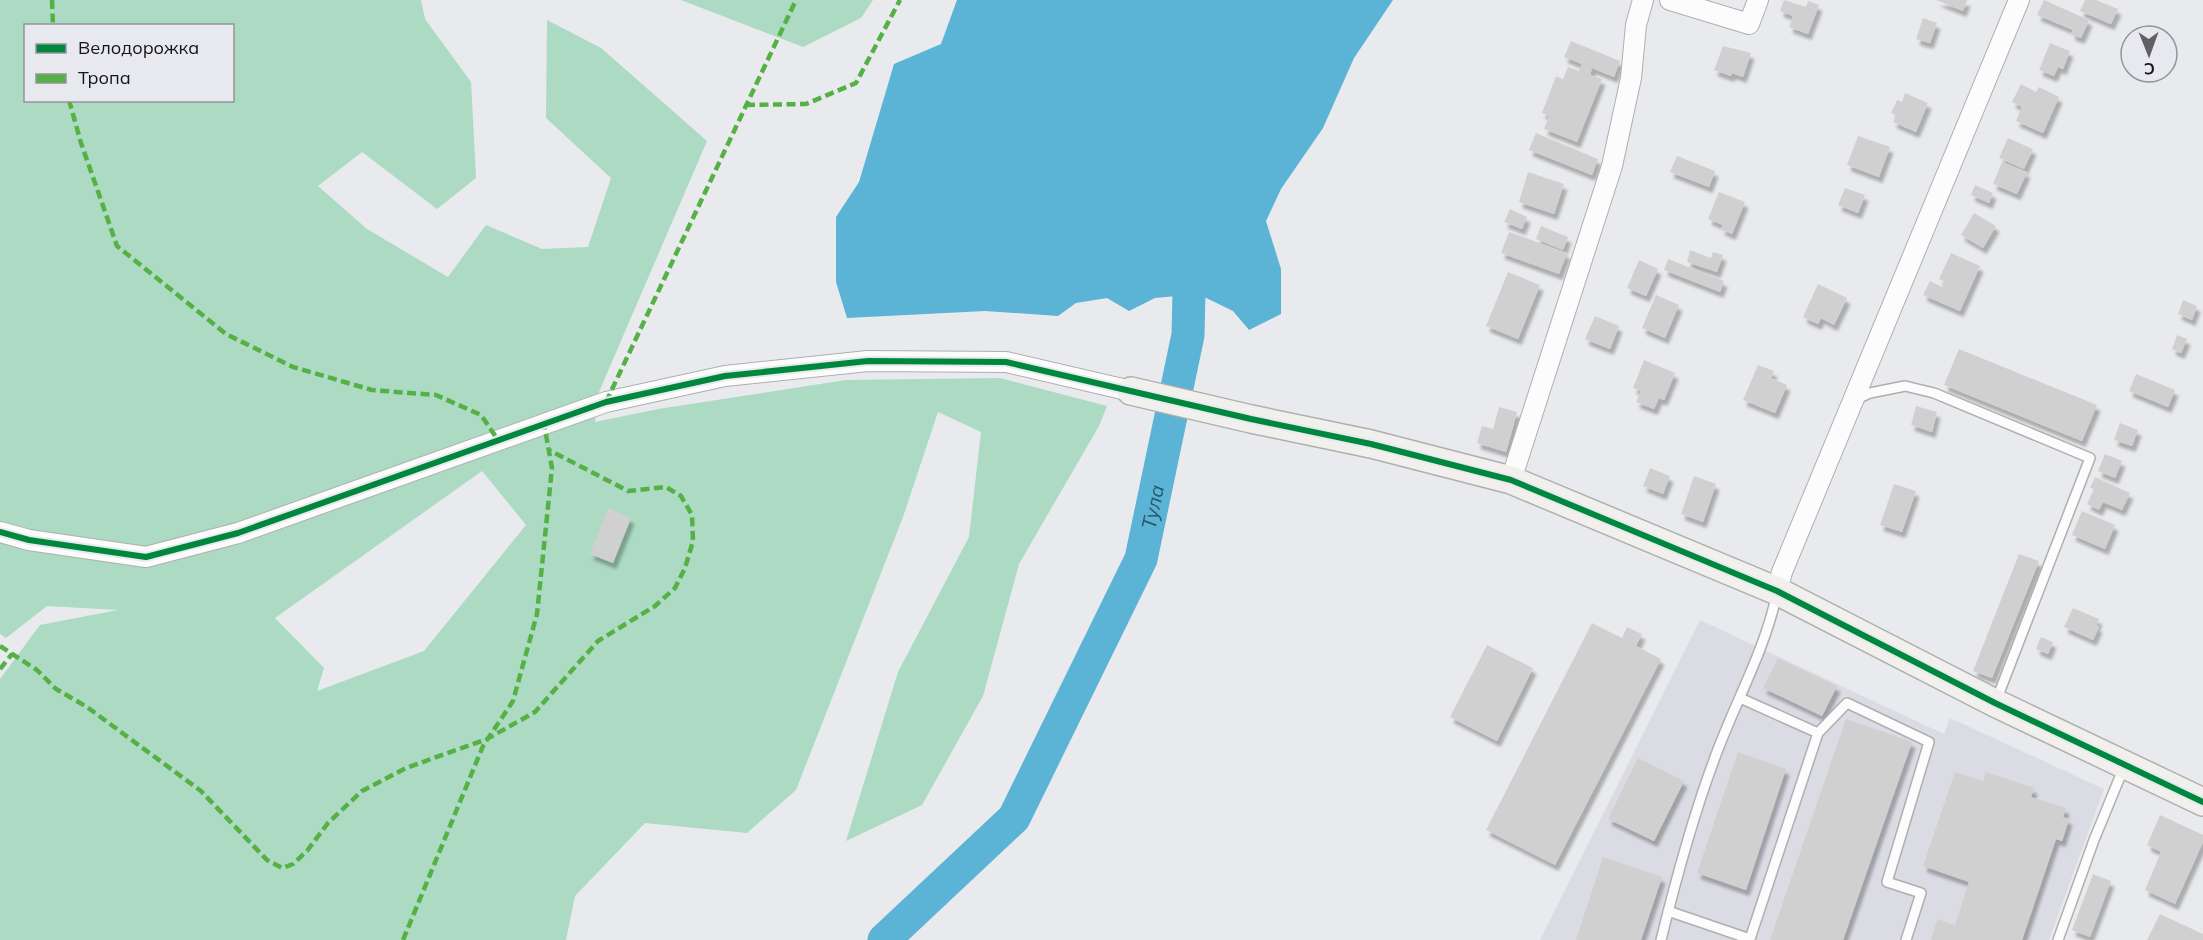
<svg xmlns="http://www.w3.org/2000/svg" width="2203" height="940" viewBox="0 0 2203 940" font-family="Mulish,sans-serif">
	<style>
		.built { fill: #dadbe3 }
		.green { fill: #acdac2; fill-rule: evenodd }
		.water { fill: #5bb3d6 }
		.lines { fill: none; stroke-linecap: round; stroke-linejoin: round }
		.river { stroke: #5bb3d6; stroke-width: 33 }
		.building { fill: #d1d0d1; filter: url(#shadow) }
		.lane-casing { stroke: #afafb1; stroke-width: 12 }
		.street-casing { stroke: #afafb1; stroke-width: 22 }
		.secondary-casing { stroke: #afafb1; stroke-width: 30 }
		.lane { stroke: #fcfcfc; stroke-width: 9 }
		.street { stroke: #fcfcfc; stroke-width: 20 }
		.secondary { stroke: #f1f0ec; stroke-width: 27 }
		.quiet { stroke: #55b145; stroke-width: 4.5; stroke-dasharray: 9 4.5; stroke-linecap: butt }
		.cycleway-casing { stroke: #e8e9ee; stroke-width: 10 }
		.cycleway { stroke: #00873e; stroke-width: 6 }
		.labels { text-anchor: middle; dominant-baseline: central; stroke-width: 5; stroke-linejoin: round; paint-order: stroke }
		.water-label { font-size: 20px; font-style: italic; fill: #29576d; stroke: #e8e9ee }
	</style>
	<defs>
		<filter id="shadow"><feDropShadow dx="3.5" dy="6" stdDeviation="1.5" flood-color="#0004"/></filter>
	</defs>
	<rect width="100%" height="100%" fill="#e9eaed"/>
	<path class="built" d="M 1700,620 L 1944,734 L 1950,718 L 2104,789 L 2049,940 L 1540,940 Z"/>
	<path class="green" d="M 0,0 L 421,0 L 425,19 L 471,82 L 476,178 L 437,209 L 362,152 L 318,186 L 367,229 L 448,277 L 486,225 L 542,249 L 588,247 L 611,178 L 546,118 L 547,20 L 601,48 L 707,141 L 599,392 L 595,422 L 658,409 L 846,380 L 1000,378 L 1107,406 L 1099,426 L 1019,564 L 983,696 L 922,805 L 846,841 L 898,672 L 969,537 L 981,432 L 938,412 L 903,517 L 796,790 L 747,833 L 645,823 L 575,896 L 566,940 L 0,940 L 0,679 L 40,625 L 118,610 L 47,606 L 6,638 L 0,634 ZM 26,26 L 232,26 L 232,100 L 26,100 ZM 482,471 L 526,525 L 424,651 L 317,691 L 324,668 L 275,618 Z
		M 681,0 L 873,0 L 861,18 L 803,47 Z"/>
	<path class="water" d="M 957,0 L 1393,0 L 1354,58 L 1323,128 L 1281,189 L 1266,221 L 1281,269 L 1281,314 L 1249,330 L 1233,311 L 1198,294 L 1155,298 L 1129,311 L 1107,298 L 1076,303 L 1058,316 L 985,311 L 847,318 L 836,282 L 836,217 L 859,182 L 894,64 L 941,44 Z"/>
	<g class="lines">
		<path class="river" id="s1" d="M 884,940 L 1014,818 L 1141,559 L 1188,335 L 1190,251"/>
	</g>
	<path class="building" d="M 1784,0 L 1806,7 L 1808,1 L 1819,5 L 1808,34 L 1789,27 L 1793,16 L 1780,11 Z
		M 1936,0 L 1967,0 L 1963,11 Z
		M 2044,0 L 2089,20 L 2081,38 L 2071,34 L 2073,30 L 2037,15 Z
		M 2085,0 L 2096,0 L 2118,9 L 2111,24 L 2080,11 Z
		M 1923,18 L 1937,23 L 1930,43 L 1916,39 Z
		M 1571,41 L 1620,61 L 1614,77 L 1592,68 L 1590,75 L 1602,79 L 1577,142 L 1544,129 L 1549,116 L 1542,113 L 1556,76 L 1563,79 L 1568,67 L 1579,71 L 1582,64 L 1564,57 Z
		M 2050,43 L 2070,51 L 2063,69 L 2058,67 L 2054,76 L 2039,70 Z
		M 1723,46 L 1751,53 L 1743,77 L 1732,73 L 1731,76 L 1714,70 Z
		M 2021,84 L 2036,92 L 2039,87 L 2059,97 L 2043,133 L 2016,121 L 2022,107 L 2012,102 Z
		M 1905,93 L 1928,103 L 1916,132 L 1893,122 L 1896,115 L 1891,113 L 1897,100 L 1902,102 Z
		M 1536,133 L 1598,159 L 1592,175 L 1529,150 Z
		M 1858,136 L 1890,147 L 1879,177 L 1847,165 Z
		M 2008,138 L 2033,149 L 2024,169 L 1999,158 Z
		M 1677,156 L 1715,171 L 1709,187 L 1670,172 Z
		M 2002,162 L 2027,172 L 2017,194 L 1993,184 Z
		M 1528,172 L 1564,184 L 1554,214 L 1519,202 Z
		M 1975,185 L 1993,193 L 1989,203 L 1971,195 Z
		M 1845,188 L 1865,195 L 1858,213 L 1838,205 Z
		M 1719,192 L 1745,202 L 1732,234 L 1721,229 L 1723,225 L 1708,219 Z
		M 1510,209 L 1527,217 L 1522,229 L 1504,222 Z
		M 1974,213 L 1996,226 L 1983,248 L 1961,235 Z
		M 1541,226 L 1568,237 L 1563,250 L 1536,239 Z
		M 1509,232 L 1567,253 L 1559,274 L 1501,253 Z
		M 1690,250 L 1711,258 L 1713,252 L 1723,255 L 1717,272 L 1687,262 Z
		M 1951,253 L 1980,266 L 1960,311 L 1923,295 L 1930,281 L 1942,287 L 1944,281 L 1939,279 Z
		M 1668,259 L 1724,281 L 1720,292 L 1664,270 Z
		M 1639,260 L 1658,269 L 1646,296 L 1627,288 Z
		M 1508,272 L 1540,285 L 1518,339 L 1486,326 Z
		M 1818,284 L 1847,298 L 1834,325 L 1821,318 L 1818,324 L 1803,317 Z
		M 1656,295 L 1679,305 L 1665,338 L 1642,328 Z
		M 2183,300 L 2197,306 L 2192,320 L 2178,314 Z
		M 1595,316 L 1619,326 L 1610,349 L 1585,339 Z
		M 2177,335 L 2187,339 L 2181,353 L 2172,349 Z
		M 1959,349 L 2097,405 L 2082,441 L 1944,385 Z
		M 1644,360 L 1675,373 L 1664,400 L 1659,398 L 1654,409 L 1636,402 L 1641,391 L 1633,388 Z
		M 1758,365 L 1774,371 L 1771,378 L 1787,385 L 1775,413 L 1743,400 Z
		M 2136,374 L 2175,390 L 2168,407 L 2129,391 Z
		M 1916,406 L 1937,412 L 1932,432 L 1911,425 Z
		M 1499,407 L 1517,412 L 1506,452 L 1477,443 L 1482,426 L 1493,429 Z
		M 2120,423 L 2138,430 L 2132,446 L 2114,440 Z
		M 2105,454 L 2122,461 L 2115,478 L 2098,471 Z
		M 1650,468 L 1670,476 L 1663,494 L 1643,486 Z
		M 1694,476 L 1716,484 L 1703,522 L 1681,514 Z
		M 2095,477 L 2130,493 L 2122,510 L 2103,502 L 2099,510 L 2087,504 L 2094,489 L 2090,488 Z
		M 1894,484 L 1916,491 L 1902,532 L 1880,525 Z
		M 608,508 L 631,518 L 613,563 L 590,554 Z
		M 2082,511 L 2115,525 L 2105,549 L 2072,535 Z
		M 2019,554 L 2039,561 L 1992,678 L 1973,671 Z
		M 2073,608 L 2099,619 L 2096,625 L 2099,627 L 2093,640 L 2064,627 Z
		M 1592,623 L 1622,638 L 1627,627 L 1642,634 L 1636,646 L 1661,659 L 1555,865 L 1486,830 Z
		M 2041,637 L 2053,642 L 2048,654 L 2036,649 Z
		M 1487,645 L 1533,668 L 1497,741 L 1450,717 Z
		M 1778,658 L 1837,686 L 1822,716 L 1763,688 Z
		M 1846,719 L 1912,742 L 1843,940 L 1770,940 Z
		M 1738,752 L 1786,769 L 1746,890 L 1697,873 Z
		M 1638,758 L 1684,781 L 1654,841 L 1608,819 Z
		M 1955,772 L 1983,781 L 1986,772 L 2034,788 L 2031,797 L 2066,808 L 2063,817 L 2069,819 L 2062,841 L 2056,839 L 2022,940 L 1931,940 L 1937,919 L 1955,925 L 1969,882 L 1923,866 Z
		M 2160,815 L 2203,835 L 2203,842 L 2175,904 L 2145,890 L 2161,852 L 2147,845 Z
		M 1603,857 L 1662,877 L 1641,940 L 1576,940 Z
		M 2093,874 L 2111,881 L 2090,937 L 2072,930 Z
		M 2160,914 L 2203,934 L 2203,940 L 2147,940 Z"/>
	<g class="lines">
		<defs>
			<path id="lane" d="M 1857,399 L 1870,393 L 1905,386 L 1934,393 L 2090,458 L 1996,701
				M 1818,733 L 1847,703 L 1929,742 L 1887,882 L 1921,893 L 1906,940
				M 1668,911 L 1750,939 L 1818,733 L 1740,698
				M 1661,940 C 1676,879 1692,819 1714,760 C 1734,704 1765,651 1777,593
				M 2058,940 L 2094,840 L 2124,767"/>
			<path id="street" d="M 1670,0 L 1749,24 L 1758,0
				M 1511,480 L 1612,166 L 1631,78 L 1636,25 L 1643,0
				M 0,532 L 29,540 L 146,557 L 238,533 L 606,402 L 725,376 L 868,361 L 1006,362 L 1131,391
				M 1777,591 L 1782,572 L 2019,0"/>
			<path id="secondary" d="M 1131,391 L 1251,419 L 1371,444 L 1511,480 L 1777,591 L 1995,703 L 2203,802"/>
		</defs>
		<use href="#lane" class="lane-casing"/>
		<use href="#street" class="street-casing"/>
		<use href="#secondary" class="secondary-casing"/>
		<use href="#lane" class="lane"/>
		<use href="#street" class="street"/>
		<use href="#secondary" class="secondary"/>
		<path class="quiet" d="M 52,0 L 53,26
			M 69,100 L 81,143 L 117,246 L 226,334 L 293,367 L 372,390 L 436,395 L 481,415 L 498,440
			M 746,105 L 806,104 L 856,83 L 900,0
			M 606,402 L 796,0
			M 0,646 L 37,670 L 56,689 L 87,707 L 201,791 L 267,860 L 282,868 L 293,864 L 307,851 L 328,823 L 362,791 L 406,768 L 487,739 L 535,712 L 598,641 L 655,606 L 675,588 L 685,568 L 693,541 L 692,515 L 681,496 L 666,487 L 628,491 L 549,450
			M 0,669 L 12,654
			M 403,940 L 483,746 L 513,701 L 537,614 L 552,468 L 544,424"/>
		<defs>
			<path id="cycleway" d="M 0,532 L 29,540 L 146,557 L 238,533 L 606,402 L 725,376 L 868,361 L 1006,362 L 1251,419 L 1371,444 L 1511,480 L 1777,591 L 1995,703 L 2203,802"/>
		</defs>
		<use href="#cycleway" class="cycleway-casing"/>
		<use href="#cycleway" class="cycleway"/>
	</g>
	<g class="labels">
		<g class="water-label">
			<text stroke="none"><textPath href="#s1" startOffset="520">Тула</textPath></text>
		</g>
	</g>
	<rect x="24" y="24" width="210" height="78" fill="#e8e9ee" stroke="#949598" stroke-width="1.5"/>
	<rect x="36" y="44" width="30" height="9" fill="#00873e" stroke="#949598" stroke-width="1.5"/>
	<text x="78" y="54" font-size="18" fill="#161618">Велодорожка</text>
	<rect x="36" y="74" width="30" height="9" fill="#55b145" stroke="#949598" stroke-width="1.5"/>
	<text x="78" y="84" font-size="18" fill="#161618">Тропа</text>
	<g transform="translate(2149 54) rotate(179)"><circle r="28" fill="#e8e9ee" stroke="#949598" stroke-width="1.5"/>
	<path d="M0-4.5L10 22L0 15L-10 22Z" fill="#606063"/>
	<text y="-9" font-size="16" font-weight="bold" text-anchor="middle" fill="#161618">С</text>
	</g>
</svg>
